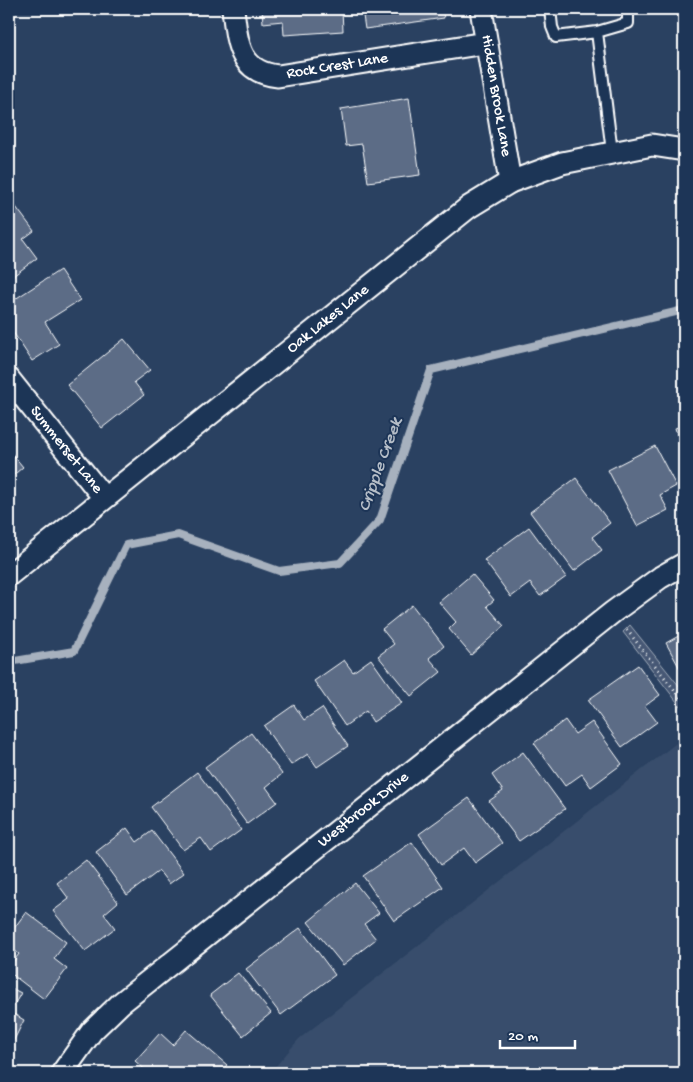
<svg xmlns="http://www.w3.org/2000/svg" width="693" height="1082" viewBox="0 0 693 1082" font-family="'Gochi Hand',sans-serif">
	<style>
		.built { fill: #394e6c }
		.green { fill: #465975; stroke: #a2acba }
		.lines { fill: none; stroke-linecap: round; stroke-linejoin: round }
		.stream { stroke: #a7b1be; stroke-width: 8 }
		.building { fill: #5b6c86; stroke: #fff }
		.lane-casing { stroke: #fff; stroke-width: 14 }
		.street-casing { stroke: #fff; stroke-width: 25 }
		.path { stroke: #fff; stroke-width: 3; stroke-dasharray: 1 4; stroke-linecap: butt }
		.lane { stroke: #1d3557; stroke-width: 10 }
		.street { stroke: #1d3557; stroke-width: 21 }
		.labels { text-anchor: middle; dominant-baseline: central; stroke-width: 4; stroke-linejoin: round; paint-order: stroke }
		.street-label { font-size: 16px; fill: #fff; stroke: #1d3557 }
		.water-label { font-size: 18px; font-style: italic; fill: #b6bec8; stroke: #1d3557 }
	</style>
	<rect width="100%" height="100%" fill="#2a4161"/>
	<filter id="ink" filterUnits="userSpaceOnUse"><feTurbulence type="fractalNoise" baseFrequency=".02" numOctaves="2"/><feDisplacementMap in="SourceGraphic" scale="10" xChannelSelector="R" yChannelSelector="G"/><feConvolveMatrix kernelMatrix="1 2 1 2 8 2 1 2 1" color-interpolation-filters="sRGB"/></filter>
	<g filter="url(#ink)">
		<path class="built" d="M 684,737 L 684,1073 L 270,1073 L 299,1039 Z"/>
		<path class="green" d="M 630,625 L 684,692 L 684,711 L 623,632 Z"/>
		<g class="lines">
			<path class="stream" d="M 9,662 L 74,651 L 126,545 L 178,535 L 279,571 L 340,563 L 380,520 L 431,370 L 684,310"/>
		</g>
		<path class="building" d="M 262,9 L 342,9 L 343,31 L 284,35 L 283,21 L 263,23 Z
			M 362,9 L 442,9 L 444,18 L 365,29 Z
			M 409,98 L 420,175 L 368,182 L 362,144 L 346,146 L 341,109 Z
			M 13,203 L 34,231 L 23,239 L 37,258 L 9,279 L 9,206 Z
			M 60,270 L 80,300 L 45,322 L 59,344 L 32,361 L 9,326 L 9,303 Z
			M 124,339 L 150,370 L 134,382 L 144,395 L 102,428 L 67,385 Z
			M 684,425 L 684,456 L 675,428 Z
			M 655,446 L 676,486 L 660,495 L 668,510 L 637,526 L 608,470 Z
			M 9,450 L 23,467 L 9,479 Z
			M 576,478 L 610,523 L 592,537 L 602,550 L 574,571 L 530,512 Z
			M 529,527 L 566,577 L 540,596 L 530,583 L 511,597 L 484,560 Z
			M 472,574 L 494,600 L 487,606 L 504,626 L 471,655 L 449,629 L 456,622 L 439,602 Z
			M 412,605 L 444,646 L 429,658 L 441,672 L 411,696 L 378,656 L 394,644 L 382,629 Z
			M 684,633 L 684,676 L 666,643 Z
			M 371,659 L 402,703 L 373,722 L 366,711 L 345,726 L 314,681 L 344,660 L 353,672 Z
			M 638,665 L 660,695 L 645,706 L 657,722 L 622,747 L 588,700 Z
			M 294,705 L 304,720 L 322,708 L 348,746 L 317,767 L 308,754 L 291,765 L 264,726 Z
			M 565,720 L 575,734 L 592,722 L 622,764 L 591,787 L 582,774 L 565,786 L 534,743 Z
			M 251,733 L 282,774 L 266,787 L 277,802 L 247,824 L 205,767 Z
			M 523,752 L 565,809 L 519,841 L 489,801 L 503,791 L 492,775 Z
			M 197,772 L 241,830 L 211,852 L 201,838 L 183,850 L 151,807 Z
			M 469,798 L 502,843 L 475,863 L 464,848 L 441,865 L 419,834 Z
			M 127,828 L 137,842 L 152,831 L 184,873 L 169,884 L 159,871 L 127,895 L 96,852 Z
			M 412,842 L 443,887 L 394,921 L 363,876 Z
			M 86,860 L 118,902 L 104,914 L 115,928 L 85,951 L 53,911 L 69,899 L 57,883 Z
			M 355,883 L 379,913 L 364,924 L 376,939 L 343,965 L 308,922 Z
			M 26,912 L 66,942 L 54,959 L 67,969 L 44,999 L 9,972 L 9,967 L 19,954 L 9,946 L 9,935 Z
			M 300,928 L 335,975 L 281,1015 L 246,969 Z
			M 238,973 L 271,1013 L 243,1036 L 210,995 Z
			M 9,987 L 21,993 L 10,1012 L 24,1020 L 9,1050 Z
			M 186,1030 L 227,1065 L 220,1073 L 149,1073 L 135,1061 L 160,1033 L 173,1045 Z"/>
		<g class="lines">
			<defs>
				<path id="lane" d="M 550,9 L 552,27 L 556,37 L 597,32 L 628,23 L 628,9
					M 597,32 L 612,152"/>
				<g id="street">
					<path id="s1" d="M 233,9 C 237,41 238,72 278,76 L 485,43"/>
					<path id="s2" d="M 481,9 L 510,182"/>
					<path id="s3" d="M 9,379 L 104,498"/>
					<path id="s4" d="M 9,575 L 469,207 L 510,182 L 562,163 L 652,145 L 684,150"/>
					<path id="s5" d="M 62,1073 L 92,1031 L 121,1003 L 613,612 L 661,577 L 684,564"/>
				</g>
			</defs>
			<use href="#lane" class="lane-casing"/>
			<use href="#street" class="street-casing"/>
			<path class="path" d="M 627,630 L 684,702"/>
			<use href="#lane" class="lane"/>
			<use href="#street" class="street"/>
		</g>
	</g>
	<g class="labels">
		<g class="street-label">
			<text stroke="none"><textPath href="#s1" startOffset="150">Rock Crest Lane</textPath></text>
			<text stroke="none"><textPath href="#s2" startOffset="88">Hidden Brook Lane</textPath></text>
			<text stroke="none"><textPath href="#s4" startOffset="409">Oak Lakes Lane</textPath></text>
			<text stroke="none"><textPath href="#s3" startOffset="91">Summerset Lane</textPath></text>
			<text stroke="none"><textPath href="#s5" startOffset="402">Westbrook Drive</textPath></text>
		</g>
		<g class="water-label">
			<text transform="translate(381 465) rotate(-70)">Cripple Creek</text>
		</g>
	</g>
	<rect width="693" height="1082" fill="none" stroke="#1d3557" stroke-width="30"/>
	<rect x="15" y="15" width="663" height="1052" fill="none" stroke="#fff" stroke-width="2" filter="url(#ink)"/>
	<path d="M500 1040v8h75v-8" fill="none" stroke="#ffffff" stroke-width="2.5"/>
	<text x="508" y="1040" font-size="15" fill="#ffffff" stroke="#1d3557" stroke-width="4" paint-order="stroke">20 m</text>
</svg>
